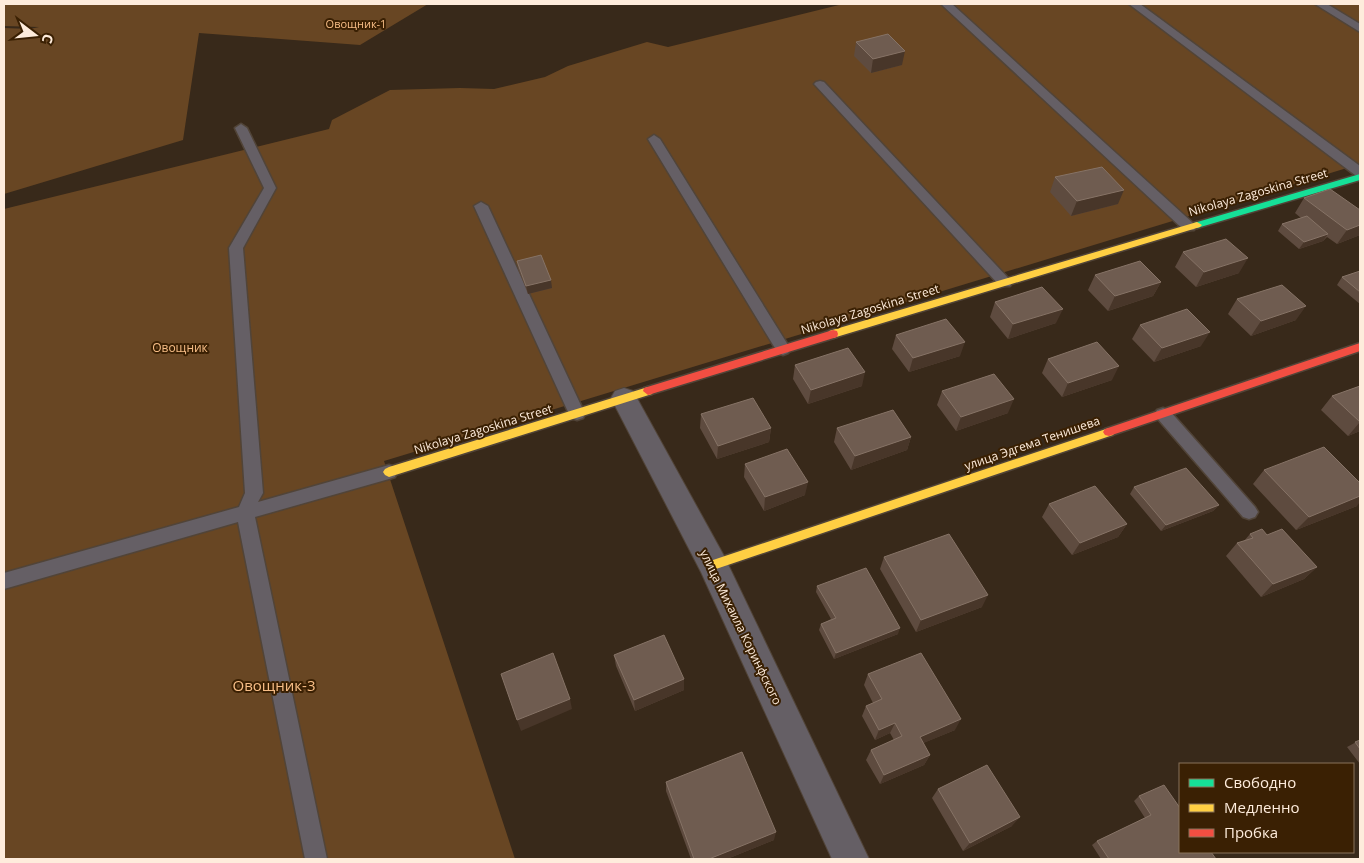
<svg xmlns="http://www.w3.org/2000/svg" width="1364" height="863" viewBox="0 0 1364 863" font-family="'Open Sans',sans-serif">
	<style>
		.green { fill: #684623 }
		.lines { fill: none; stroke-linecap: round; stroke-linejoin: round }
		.lane-casing { stroke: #514438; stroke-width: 3 }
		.street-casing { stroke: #514438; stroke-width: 2 }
		.fast-casing { stroke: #514438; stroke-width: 3 }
		.slow-casing { stroke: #514438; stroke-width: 3 }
		.jam-casing { stroke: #514438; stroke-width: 3 }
		.lane { fill: #655f65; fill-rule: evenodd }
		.street { fill: #655f65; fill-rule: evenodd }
		.fast { fill: #16e098; fill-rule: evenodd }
		.slow { fill: #ffcf43; fill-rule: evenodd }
		.jam { fill: #f24e42; fill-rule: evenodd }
		.wall { fill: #5e4b3f }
		.shaded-wall { fill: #483629 }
		.building { fill: #6f5c50; stroke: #867366 }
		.labels { text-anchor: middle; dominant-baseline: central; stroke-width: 4; stroke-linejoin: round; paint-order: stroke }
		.far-park-label { font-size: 11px; fill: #f8be87; stroke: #3a2003 }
		.street-label { font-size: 12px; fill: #feecdc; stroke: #3a2003 }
		.park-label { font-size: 12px; fill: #f8be87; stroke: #3a2003 }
		.near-park-label { font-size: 15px; fill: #f8be87; stroke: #3a2003 }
	</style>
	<rect width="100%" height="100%" fill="#38291a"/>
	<path class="green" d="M 4,4 L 428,4 L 360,45 L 199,33 L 183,140 L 4,194 L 4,28 L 30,29 L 39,27 L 4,26 Z
		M 843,4 L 1360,4 L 1360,164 L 384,461 L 515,859 L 4,859 L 4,209 L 329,129 L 332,120 L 390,90 L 460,88 L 494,89 L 545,77 L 568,66 L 647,42 L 668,47 Z"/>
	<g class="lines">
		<defs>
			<path id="lane" d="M 941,4 L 952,4 L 1194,224 L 1196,227 L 1194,230 L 1184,230 Z
				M 1129,4 L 1140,4 L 1360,166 L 1360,176 L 1355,175 Z
				M 1315,4 L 1327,4 L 1360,24 L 1360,32 Z
				M 820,81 L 824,82 L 1010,280 L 1012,283 L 1010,286 L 1000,286 L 816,86 L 814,84 L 816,82 Z
				M 241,124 L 247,128 L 276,188 L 243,248 L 263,493 L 258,502 L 389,465 L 395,467 L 397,472 L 395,477 L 389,479 L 255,517 L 327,859 L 305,859 L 238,522 L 4,589 L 4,573 L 239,507 L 245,493 L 229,248 L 264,188 L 235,128 Z
				M 654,135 L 660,139 L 788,345 L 791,349 L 788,353 L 783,355 L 778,353 L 648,139 Z
				M 481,202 L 488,206 L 585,414 L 583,418 L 577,420 L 571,418 L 569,414 L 474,206 Z
				M 1163,408 L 1169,410 L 1255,507 L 1258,512 L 1255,517 L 1249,519 L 1243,517 L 1157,418 L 1155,414 L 1157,410 Z"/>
			<path id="street" d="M 624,388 L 633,391 L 724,556 L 869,859 L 832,859 L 701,572 L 611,398 L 615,391 Z"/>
			<path id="fast" d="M 1360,174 L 1360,180 L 1197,228 L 1192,225 L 1194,223 Z"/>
			<path id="slow" d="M 1197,222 L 1202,225 L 1200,227 L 833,338 L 828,334 L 829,331 Z
				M 648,387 L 652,388 L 653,391 L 652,394 L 389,477 L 385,475 L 383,472 L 385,469 L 389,467 Z
				M 1109,428 L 1113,429 L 1115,432 L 1113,435 L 713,570 L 709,569 L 707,565 L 709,561 L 713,560 Z"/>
			<path id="jam" d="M 833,330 L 837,331 L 838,334 L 837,337 L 648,395 L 643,391 L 644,388 Z
				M 1360,343 L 1360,351 L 1109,436 L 1105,435 L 1103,432 L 1105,429 Z"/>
		</defs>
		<use href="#lane" class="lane-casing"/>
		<use href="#street" class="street-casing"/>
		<use href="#fast" class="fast-casing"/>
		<use href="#slow" class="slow-casing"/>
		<use href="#jam" class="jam-casing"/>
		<use href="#lane" class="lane"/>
		<use href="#street" class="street"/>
		<use href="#fast" class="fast"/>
		<use href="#slow" class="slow"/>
		<use href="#jam" class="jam"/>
	</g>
	<path class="wall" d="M 856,42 L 902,65 L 871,73 L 854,56 Z
		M 1055,177 L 1118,204 L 1071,216 L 1050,192 Z
		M 1304,198 L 1360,235 L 1337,244 L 1327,237 L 1323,241 L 1299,249 L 1278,231 L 1282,224 L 1301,218 L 1295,213 Z
		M 1183,252 L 1239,273 L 1196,287 L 1175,267 Z
		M 517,261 L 552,288 L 528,294 L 518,269 Z
		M 1360,271 L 1360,304 L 1337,285 L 1342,277 Z
		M 1095,275 L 1161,282 L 1153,296 L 1108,311 L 1088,290 Z
		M 1237,299 L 1296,320 L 1251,336 L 1228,314 Z
		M 995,302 L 1056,323 L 1008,339 L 990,317 Z
		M 1140,325 L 1201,346 L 1154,362 L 1132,339 Z
		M 896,335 L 960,356 L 909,372 L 892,349 Z
		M 1048,359 L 1112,380 L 1062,397 L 1042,373 Z
		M 795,365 L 862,386 L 808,404 L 793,379 Z
		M 1360,386 L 1360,431 L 1348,436 L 1321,410 L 1332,396 Z
		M 942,391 L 1008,413 L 956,431 L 937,405 Z
		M 701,414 L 771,428 L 769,442 L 717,459 L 700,428 Z
		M 837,428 L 911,437 L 907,450 L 851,470 L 834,442 Z
		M 745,464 L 805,495 L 764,511 L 744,477 Z
		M 1264,470 L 1357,506 L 1296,530 L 1253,484 Z
		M 1134,487 L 1219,505 L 1213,511 L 1161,531 L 1130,494 Z
		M 1049,504 L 1127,524 L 1118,537 L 1072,555 L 1042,517 Z
		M 1250,534 L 1317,567 L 1304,579 L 1261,597 L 1226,556 L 1237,543 L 1244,541 Z
		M 884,557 L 982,607 L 916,632 L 880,569 Z
		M 817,586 L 898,634 L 834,659 L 819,630 L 821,624 L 831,619 L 816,592 Z
		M 614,655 L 684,690 L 635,711 L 616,666 Z
		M 868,674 L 955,730 L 923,743 L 930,755 L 924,765 L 880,784 L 866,760 L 871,750 L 894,740 L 890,733 L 875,740 L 862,716 L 866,706 L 873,703 L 864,685 Z
		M 1360,740 L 1360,764 L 1347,747 Z
		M 666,782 L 774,840 L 727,859 L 691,859 L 666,791 Z
		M 938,789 L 1012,826 L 963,851 L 932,798 Z
		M 1139,796 L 1216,859 L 1101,859 L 1092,845 L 1097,841 L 1145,818 L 1134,801 Z"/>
	<path class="shaded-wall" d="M 905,51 L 902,65 L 871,73 L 873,59 Z
		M 1124,190 L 1118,204 L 1071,216 L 1077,201 Z
		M 1360,225 L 1360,235 L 1337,244 L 1347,230 Z
		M 1328,234 L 1323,241 L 1299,249 L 1304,242 Z
		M 1248,258 L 1239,273 L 1196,287 L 1204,272 Z
		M 551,280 L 552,288 L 528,294 L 526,286 Z
		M 1161,282 L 1153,296 L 1108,311 L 1115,296 Z
		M 1306,306 L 1296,320 L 1251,336 L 1261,321 Z
		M 1063,309 L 1056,323 L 1008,339 L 1013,324 Z
		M 1210,332 L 1201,346 L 1154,362 L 1162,348 Z
		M 965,342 L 960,356 L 909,372 L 913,358 Z
		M 1119,366 L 1112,380 L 1062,397 L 1068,383 Z
		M 865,372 L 862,386 L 808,404 L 811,390 Z
		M 1014,399 L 1008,413 L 956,431 L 961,417 Z
		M 1360,422 L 1360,431 L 1348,436 Z
		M 771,428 L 769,442 L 717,459 L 718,446 Z
		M 911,437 L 907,450 L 851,470 L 855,456 Z
		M 808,482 L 805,495 L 764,511 L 765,497 Z
		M 1360,496 L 1360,502 L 1357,506 L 1296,530 L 1309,517 Z
		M 1219,505 L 1213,511 L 1161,531 L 1166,525 Z
		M 1127,524 L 1118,537 L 1072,555 L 1080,543 Z
		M 1317,567 L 1304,579 L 1261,597 L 1273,584 Z
		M 988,595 L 982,607 L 916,632 L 921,620 Z
		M 900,628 L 898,634 L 834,659 L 836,653 Z
		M 684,679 L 684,690 L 635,711 L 634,700 Z
		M 570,699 L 572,709 L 521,731 L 517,720 Z
		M 961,719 L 955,730 L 914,747 L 920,737 Z
		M 895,723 L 890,733 L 875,740 L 879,730 Z
		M 930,755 L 924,765 L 880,784 L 884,775 Z
		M 1020,817 L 1012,826 L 963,851 L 970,843 Z
		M 776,832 L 774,840 L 727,859 L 709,859 Z"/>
	<path class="building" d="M 888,34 L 905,51 L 873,59 L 856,42 Z
		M 1102,167 L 1124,190 L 1077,201 L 1055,177 Z
		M 1330,189 L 1360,210 L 1360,225 L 1347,230 L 1304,198 Z
		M 1307,216 L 1328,234 L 1304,242 L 1282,224 Z
		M 1226,239 L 1248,258 L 1204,272 L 1183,252 Z
		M 541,255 L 551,280 L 526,286 L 517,261 Z
		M 1140,261 L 1161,282 L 1115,296 L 1095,275 Z
		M 1360,271 L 1360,292 L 1342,277 Z
		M 1282,285 L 1306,306 L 1261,321 L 1237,299 Z
		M 1042,287 L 1063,309 L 1013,324 L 995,302 Z
		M 1187,309 L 1210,332 L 1162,348 L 1140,325 Z
		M 946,319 L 965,342 L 913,358 L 896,335 Z
		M 1097,342 L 1119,366 L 1068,383 L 1048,359 Z
		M 848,348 L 865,372 L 811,390 L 795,365 Z
		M 994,374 L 1014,399 L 961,417 L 942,391 Z
		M 1360,386 L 1360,422 L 1332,396 Z
		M 753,398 L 771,428 L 718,446 L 701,414 Z
		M 893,410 L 911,437 L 855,456 L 837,428 Z
		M 1324,447 L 1360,483 L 1360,496 L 1309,517 L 1264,470 Z
		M 787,449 L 808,482 L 765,497 L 745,464 Z
		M 1186,468 L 1219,505 L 1166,525 L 1134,487 Z
		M 1095,486 L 1127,524 L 1080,543 L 1049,504 Z
		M 1262,529 L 1267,535 L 1282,529 L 1317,567 L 1273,584 L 1237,543 L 1253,538 L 1250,534 Z
		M 949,534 L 988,595 L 921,620 L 884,557 Z
		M 866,568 L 900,628 L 836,653 L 821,624 L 836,618 L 817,586 Z
		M 664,635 L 684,679 L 634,700 L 614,655 Z
		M 553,653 L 570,699 L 517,720 L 501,674 Z
		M 921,653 L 961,719 L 920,737 L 930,755 L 884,775 L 871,750 L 902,736 L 895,723 L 879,730 L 866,706 L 882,699 L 868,674 Z
		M 1360,740 L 1360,749 L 1355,742 Z
		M 742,752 L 776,832 L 709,859 L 694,859 L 666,782 Z
		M 987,765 L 1020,817 L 970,843 L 938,789 Z
		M 1164,785 L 1180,808 L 1180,852 L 1211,852 L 1216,859 L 1109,859 L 1097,841 L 1151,815 L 1139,796 Z"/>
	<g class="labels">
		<g class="far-park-label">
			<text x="356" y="23">Овощник-1</text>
		</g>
		<g class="street-label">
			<text transform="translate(1258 192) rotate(-16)">Nikolaya Zagoskina Street</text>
			<text transform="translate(870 309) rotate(-17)">Nikolaya Zagoskina Street</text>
			<text transform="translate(483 429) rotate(-17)">Nikolaya Zagoskina Street</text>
			<text transform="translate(1032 443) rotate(-19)">улица Эдгема Тенишева</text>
			<text transform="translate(741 627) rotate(64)">улица Михаила Коринфского</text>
		</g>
		<g class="park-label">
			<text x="180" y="347">Овощник</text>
		</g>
		<g class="near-park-label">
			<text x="274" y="685">Овощник-3</text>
		</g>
	</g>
	<rect width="1364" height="863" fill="none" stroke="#feecdc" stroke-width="10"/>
	<rect x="1179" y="763" width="175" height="90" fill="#3a2003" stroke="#88725a"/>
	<rect x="1189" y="779" width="25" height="8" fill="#16e098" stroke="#88725a"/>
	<text x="1224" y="788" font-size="15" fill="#feecdc">Свободно</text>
	<rect x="1189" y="804" width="25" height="8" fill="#ffcf43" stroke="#88725a"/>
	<text x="1224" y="813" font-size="15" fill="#feecdc">Медленно</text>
	<rect x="1189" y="829" width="25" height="8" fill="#f24e42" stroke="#88725a"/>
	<text x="1224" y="838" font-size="15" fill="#feecdc">Пробка</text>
	<g transform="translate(35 35) rotate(106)" stroke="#3a2003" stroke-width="4" paint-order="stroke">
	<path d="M0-4L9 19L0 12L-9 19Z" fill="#feecdc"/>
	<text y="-8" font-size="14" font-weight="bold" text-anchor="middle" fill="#feecdc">С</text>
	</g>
</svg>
